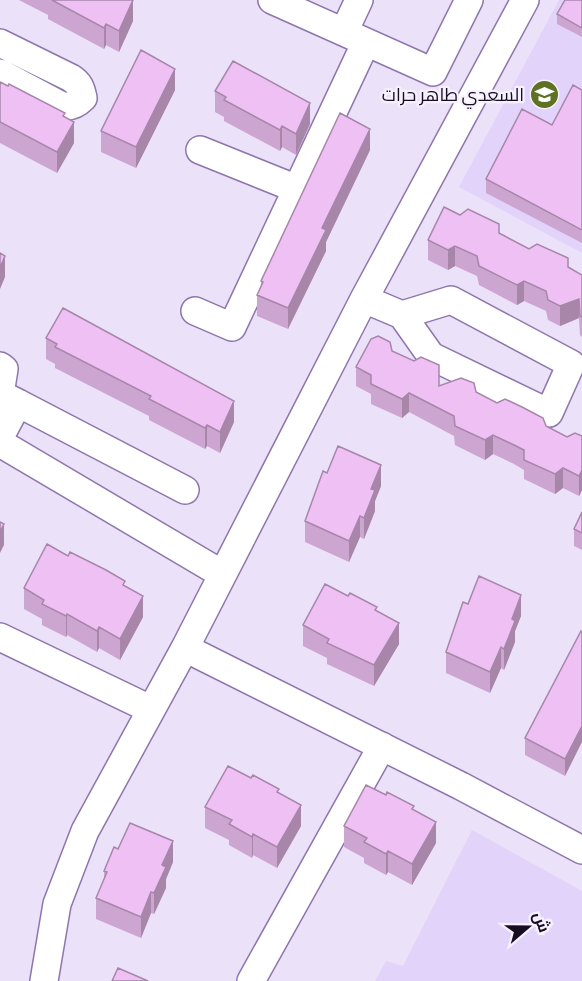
<svg xmlns="http://www.w3.org/2000/svg" width="582" height="981" viewBox="0 0 582 981" font-family="Commissioner,Cairo,sans-serif">
	<style>
		.built { fill: #e2d3fa }
		.lines { fill: none; stroke-linecap: round; stroke-linejoin: round }
		.minor-casing { stroke: #8d76ac; stroke-width: 30 }
		.minor { stroke: #fff; stroke-width: 27 }
		.wall { fill: #cda5d1 }
		.shaded-wall { fill: #a786aa }
		.building { fill: #eec0f3; stroke: #a786aa; stroke-width: 1.5 }
		.labels { text-anchor: middle; dominant-baseline: central; stroke-width: 4.5; stroke-linejoin: round; paint-order: stroke }
		.poi-label { font-size: 18px; fill: #160d22; stroke: #f6f1fd; text-anchor: end }
	</style>
	<rect width="100%" height="100%" fill="#ebe1f9"/>
	<path class="built" d="M 559,0 L 582,0 L 582,253 L 459,187 Z
		M 472,830 L 582,891 L 582,981 L 375,981 L 386,961 L 403,966 Z"/>
	<g class="lines">
		<defs>
			<path id="minor" d="M 272,0 L 433,72 L 469,0
				M 344,32 L 359,0
				M 0,43 L 71,78 C 79,83 81,88 83,98 C 76,105 70,108 60,105 L 0,73
				M 200,150 L 297,189
				M 364,299 L 402,315 L 431,356 L 549,413 L 571,364 L 451,300 L 402,315
				M 195,311 L 232,327 L 366,42
				M 0,366 L 4,369 L 0,394
				M 0,394 L 18,403 L 0,437
				M 18,403 L 185,490
				M 0,443 L 222,574
				M 0,637 L 150,709
				M 185,648 L 461,786 L 582,850
				M 44,981 L 57,904 L 85,831 L 185,648 L 364,299 L 525,0
				M 251,981 L 382,746"/>
		</defs>
		<use href="#minor" class="minor-casing"/>
		<use href="#minor" class="minor"/>
	</g>
	<path class="wall" d="M 19,0 L 132,0 L 133,21 L 119,52 L 106,45 L 104,49 L 48,19 L 48,15 Z
		M 582,0 L 582,37 L 557,24 L 557,14 Z
		M 0,82 L 65,117 L 74,143 L 57,173 L 0,143 Z
		M 175,90 L 136,168 L 101,152 L 101,131 Z
		M 582,90 L 582,243 L 486,193 L 486,179 L 552,125 Z
		M 215,91 L 310,124 L 296,155 L 282,147 L 280,151 L 224,121 L 224,117 L 215,112 Z
		M 370,150 L 326,242 L 326,251 L 288,329 L 257,316 L 257,295 L 261,285 L 261,281 Z
		M 499,233 L 582,275 L 582,337 L 580,335 L 579,318 L 560,326 L 548,320 L 546,311 L 524,301 L 517,305 L 479,285 L 477,276 L 455,266 L 448,270 L 428,260 L 428,240 Z
		M 46,338 L 234,422 L 220,453 L 207,446 L 205,449 L 149,420 L 149,416 L 55,368 L 55,364 L 46,359 Z
		M 392,351 L 439,386 L 476,392 L 567,437 L 582,436 L 582,490 L 579,496 L 563,488 L 555,494 L 524,479 L 524,470 L 514,464 L 493,454 L 485,460 L 455,445 L 454,436 L 409,412 L 402,418 L 371,404 L 371,394 L 356,386 L 356,367 Z
		M 327,473 L 381,486 L 375,501 L 375,511 L 364,539 L 360,537 L 349,562 L 305,542 L 305,521 Z
		M 582,512 L 582,550 L 574,546 L 574,529 Z
		M 125,586 L 143,617 L 120,660 L 99,648 L 97,652 L 67,635 L 66,637 L 42,625 L 42,619 L 24,609 L 24,588 Z
		M 468,604 L 521,616 L 515,631 L 515,642 L 504,670 L 501,668 L 490,693 L 446,673 L 446,652 Z
		M 377,611 L 399,644 L 374,686 L 327,664 L 327,658 L 303,646 L 303,625 Z
		M 581,631 L 565,776 L 525,755 L 525,738 Z
		M 279,793 L 301,826 L 277,868 L 253,855 L 252,858 L 229,845 L 229,840 L 205,828 L 205,807 Z
		M 414,810 L 436,843 L 412,885 L 388,872 L 386,875 L 364,863 L 364,858 L 344,847 L 344,826 Z
		M 118,849 L 173,862 L 166,879 L 166,888 L 154,914 L 151,913 L 141,938 L 96,919 L 96,898 L 104,879 L 104,871 Z"/>
	<path class="shaded-wall" d="M 133,0 L 133,21 L 119,52 L 119,31 Z
		M 106,24 L 106,45 L 104,49 L 104,28 Z
		M 175,69 L 175,90 L 136,168 L 136,147 Z
		M 310,103 L 310,124 L 296,155 L 296,134 Z
		M 74,122 L 74,143 L 57,173 L 57,152 Z
		M 282,126 L 282,147 L 280,151 L 280,130 Z
		M 370,129 L 370,150 L 326,242 L 326,251 L 288,329 L 288,308 L 322,228 Z
		M 455,246 L 455,266 L 448,270 L 448,250 Z
		M 5,256 L 5,277 L 0,289 L 0,268 Z
		M 524,281 L 524,301 L 517,305 L 517,285 Z
		M 579,299 L 579,318 L 560,326 L 560,306 Z
		M 409,393 L 409,412 L 402,418 L 402,399 Z
		M 234,401 L 234,422 L 220,453 L 220,432 Z
		M 207,425 L 207,446 L 205,449 L 205,428 Z
		M 493,435 L 493,454 L 485,460 L 485,440 Z
		M 381,465 L 381,486 L 375,501 L 375,511 L 364,539 L 364,518 L 371,489 Z
		M 563,468 L 563,488 L 555,494 L 555,474 Z
		M 582,470 L 582,490 L 579,496 L 579,476 Z
		M 360,516 L 360,537 L 349,562 L 349,541 Z
		M 4,524 L 4,545 L 0,553 L 0,532 Z
		M 521,595 L 521,616 L 515,631 L 515,642 L 504,670 L 504,649 L 512,619 Z
		M 143,596 L 143,617 L 120,660 L 120,639 Z
		M 67,614 L 67,635 L 66,637 L 66,616 Z
		M 399,623 L 399,644 L 374,686 L 374,665 Z
		M 99,627 L 99,648 L 97,652 L 97,631 Z
		M 501,647 L 501,668 L 490,693 L 490,672 Z
		M 582,726 L 582,742 L 565,776 L 565,759 Z
		M 301,805 L 301,826 L 277,868 L 277,847 Z
		M 436,822 L 436,843 L 412,885 L 412,864 Z
		M 253,834 L 253,855 L 252,858 L 252,837 Z
		M 173,841 L 173,862 L 166,879 L 166,888 L 154,914 L 154,893 L 162,865 Z
		M 388,851 L 388,872 L 386,875 L 386,854 Z
		M 151,892 L 151,913 L 141,938 L 141,917 Z"/>
	<path class="building" d="M 52,0 L 133,0 L 119,31 L 106,24 L 104,28 Z
		M 565,0 L 582,0 L 582,28 L 557,14 Z
		M 141,50 L 175,69 L 136,147 L 101,131 Z
		M 233,61 L 310,103 L 296,134 L 282,126 L 280,130 L 224,100 L 226,97 L 215,91 Z
		M 0,82 L 8,86 L 9,84 L 65,113 L 63,116 L 74,122 L 57,152 L 0,122 Z
		M 573,85 L 582,90 L 582,230 L 486,179 L 522,109 L 552,125 Z
		M 340,113 L 370,129 L 322,228 L 326,230 L 288,308 L 257,295 L 263,282 L 261,281 Z
		M 444,207 L 460,215 L 468,209 L 499,224 L 499,233 L 529,249 L 537,244 L 568,258 L 568,267 L 582,275 L 582,317 L 580,316 L 579,299 L 560,306 L 548,300 L 546,291 L 524,281 L 517,285 L 479,266 L 477,256 L 455,246 L 448,250 L 428,240 Z
		M 0,253 L 5,256 L 0,268 Z
		M 63,308 L 234,401 L 220,432 L 207,425 L 205,428 L 149,399 L 151,396 L 55,347 L 57,344 L 46,338 Z
		M 378,336 L 390,342 L 392,351 L 414,361 L 421,357 L 439,365 L 439,386 L 461,378 L 474,383 L 476,392 L 497,403 L 505,399 L 522,407 L 543,418 L 546,426 L 567,437 L 575,433 L 582,436 L 582,470 L 579,476 L 563,468 L 555,474 L 524,460 L 524,450 L 514,445 L 493,435 L 485,440 L 455,426 L 454,416 L 409,393 L 402,399 L 371,384 L 371,375 L 356,367 L 371,339 Z
		M 338,446 L 381,465 L 371,489 L 375,490 L 364,518 L 360,516 L 349,541 L 305,521 L 323,471 L 327,473 Z
		M 582,512 L 582,533 L 574,529 Z
		M 0,522 L 4,524 L 0,532 Z
		M 47,544 L 68,556 L 70,552 L 106,570 L 125,581 L 123,585 L 143,596 L 120,639 L 99,627 L 97,631 L 67,614 L 66,616 L 42,604 L 44,600 L 24,588 Z
		M 479,576 L 521,595 L 512,619 L 515,621 L 504,649 L 501,647 L 490,672 L 446,652 L 463,602 L 468,604 Z
		M 325,584 L 348,596 L 350,593 L 377,607 L 375,610 L 399,623 L 374,665 L 327,643 L 329,639 L 303,625 Z
		M 581,631 L 582,632 L 582,726 L 565,759 L 525,738 Z
		M 228,766 L 251,778 L 253,775 L 279,789 L 277,792 L 301,805 L 277,847 L 253,834 L 252,837 L 229,824 L 232,820 L 205,807 Z
		M 366,785 L 386,795 L 387,792 L 414,806 L 412,809 L 436,822 L 412,864 L 388,851 L 386,854 L 364,842 L 367,838 L 344,826 Z
		M 130,823 L 173,841 L 162,865 L 166,867 L 154,893 L 151,892 L 141,917 L 96,898 L 107,872 L 104,871 L 114,847 L 118,849 Z
		M 118,968 L 148,981 L 112,981 Z"/>
	<defs>
		<symbol id="school-disc" viewBox="-11 -11 22 22"><circle r="9.5" fill="#5d7223" stroke="#f6f1fd"/><path d="M0-5L7-2L0 1L-7-2ZM-4 1L0 2.5L4 1V4Q0 6-4 4Z" fill="#fff"/></symbol>
	</defs>
	<g fill-rule="evenodd">
		<use href="#school-disc" x="528" y="78" width="33" height="33"/>
	</g>
	<g class="labels">
		<g class="poi-label">
			<text x="524" y="94">السعدي طاهر حرات</text>
		</g>
	</g>
	<g transform="translate(528 927) rotate(70)" stroke="#f6f1fd" stroke-width="4.5" paint-order="stroke">
	<path d="M0-4.5L10 22L0 15L-10 22Z" fill="#160d22"/>
	<text y="-9" font-size="16" font-weight="bold" text-anchor="middle" fill="#160d22">ش</text>
	</g>
</svg>
